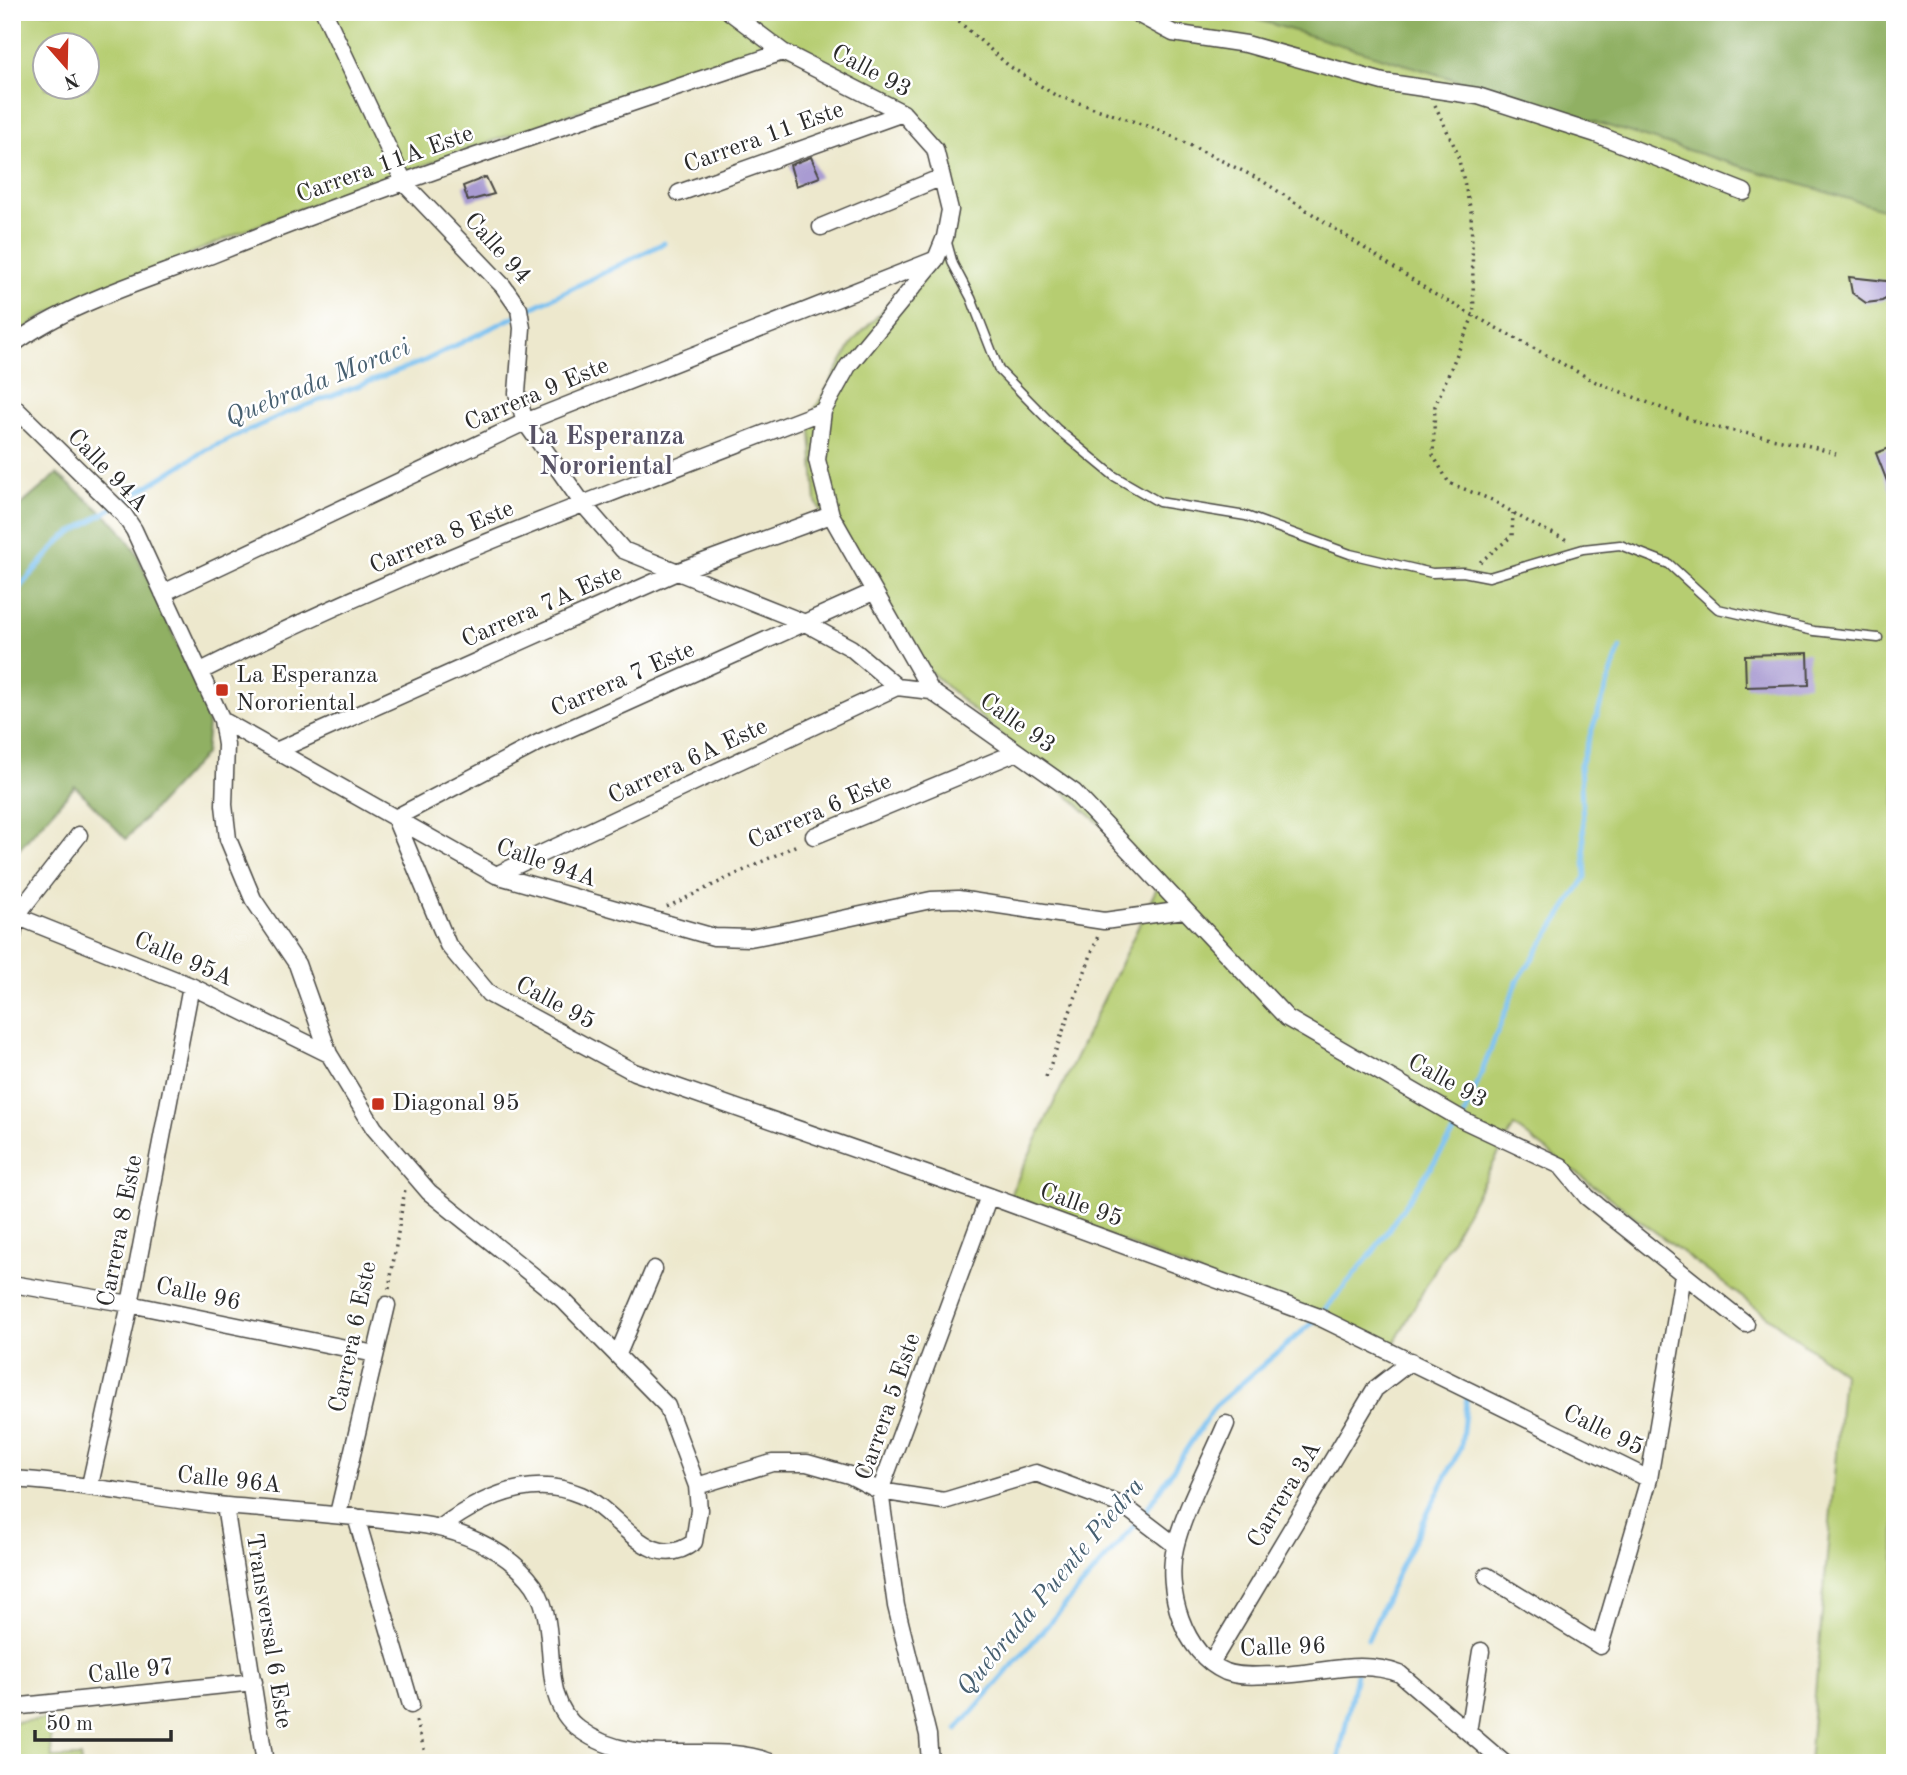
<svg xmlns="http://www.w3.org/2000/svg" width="1907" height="1775" viewBox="0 0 1907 1775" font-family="'Old Standard TT',serif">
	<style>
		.green { fill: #b6cd71; stroke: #707c4e; stroke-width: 2; fill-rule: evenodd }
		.forest { fill: #90b063; stroke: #5e6e47; stroke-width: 2 }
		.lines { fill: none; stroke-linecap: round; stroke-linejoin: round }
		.stream { stroke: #78c0f0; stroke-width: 5 }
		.building { fill: #a99bd2 }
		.lane-casing { stroke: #484743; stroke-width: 11 }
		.street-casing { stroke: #484743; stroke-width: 19 }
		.path { stroke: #484743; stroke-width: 3.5; stroke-dasharray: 2 5; stroke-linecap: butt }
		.lane { stroke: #fff; stroke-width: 8 }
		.street { stroke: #fff; stroke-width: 16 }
		.poi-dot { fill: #c8321e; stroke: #fff; stroke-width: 2.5 }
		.labels { text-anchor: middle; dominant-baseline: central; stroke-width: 5; stroke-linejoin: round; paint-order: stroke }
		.street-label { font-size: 24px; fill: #2b2b2b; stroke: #fff }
		.poi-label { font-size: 24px; fill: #2b2b2b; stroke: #fff; text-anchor: start }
		.water-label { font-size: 26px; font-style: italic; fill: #465f70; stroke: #fff }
		.neighbourhood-label { font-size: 26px; font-weight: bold; fill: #575265; stroke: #fff }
	</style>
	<rect width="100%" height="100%" fill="#fff"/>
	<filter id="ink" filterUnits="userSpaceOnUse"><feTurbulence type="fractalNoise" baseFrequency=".0143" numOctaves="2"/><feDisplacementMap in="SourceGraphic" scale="14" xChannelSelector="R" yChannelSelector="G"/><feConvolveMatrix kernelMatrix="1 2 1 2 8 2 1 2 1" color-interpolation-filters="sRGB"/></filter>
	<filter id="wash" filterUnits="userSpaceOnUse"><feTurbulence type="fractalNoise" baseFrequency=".00686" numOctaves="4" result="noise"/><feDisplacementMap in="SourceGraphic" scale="28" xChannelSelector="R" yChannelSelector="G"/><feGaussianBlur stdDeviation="1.57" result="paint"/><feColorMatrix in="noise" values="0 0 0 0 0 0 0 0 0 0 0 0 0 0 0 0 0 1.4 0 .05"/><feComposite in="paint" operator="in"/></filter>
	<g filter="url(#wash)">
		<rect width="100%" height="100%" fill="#ede8cd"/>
		<path class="green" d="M 12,12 L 1895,12 L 1895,1763 L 1809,1763 L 1843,1373 L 1514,1126 L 1389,1353 L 1010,1195 L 1161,879 L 924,666 L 856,573 L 816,502 L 810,418 L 854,340 L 907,286 L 946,221 L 938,151 L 890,97 L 818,61 L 764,46 L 285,214 L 45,315 L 12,337 ZM 46,46 L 88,46 L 88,88 L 46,88 Z
			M 49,1719 L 52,1758 L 80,1757 L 81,1763 L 12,1763 L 12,1722 Z"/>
		<path class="forest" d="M 1232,12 L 1895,12 L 1895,213 Z
			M 57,474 L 115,523 L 135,550 L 202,698 L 208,725 L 205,754 L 126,839 L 75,786 L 12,857 L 12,513 Z"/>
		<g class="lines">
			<path class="stream" d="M 12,596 L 62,539 L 206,450 L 286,413 L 424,361 L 664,243
				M 1368,1639 L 1398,1572 L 1461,1447 L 1467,1394
				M 957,1729 L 1141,1518 L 1215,1406 L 1319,1317 L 1373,1252 L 1463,1120 L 1517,982 L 1586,877 L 1580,765 L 1620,648
				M 1338,1763 L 1356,1674"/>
		</g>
		<g id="blocks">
			<path class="building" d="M 811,157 L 820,177 L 796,186 L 790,165 Z
				M 486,177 L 494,194 L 468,201 L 463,186 Z
				M 1849,277 L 1895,282 L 1893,295 L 1882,301 L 1866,303 L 1852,293 Z
				M 1895,446 L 1895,499 L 1894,499 L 1876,453 Z
				M 1808,653 L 1809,685 L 1746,687 L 1745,655 Z"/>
		</g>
	</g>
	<g filter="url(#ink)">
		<use href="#blocks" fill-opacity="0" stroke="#484743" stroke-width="2"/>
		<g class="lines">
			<defs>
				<path id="lane" d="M 946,239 L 953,264 L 971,298 L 999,370 L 1057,429 L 1114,476 L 1159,502 L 1246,516 L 1350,554 L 1432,573 L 1463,572 L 1489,577 L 1583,549 L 1620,545 L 1669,564 L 1718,609 L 1814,631 L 1878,638"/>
				<path id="street" d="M 324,12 L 405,184 L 503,286 L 519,309 L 522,328 L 517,393 L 525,422 L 583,504 L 623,550 L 805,623 L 851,648 L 897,687 L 931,691
					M 730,12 L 783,52 L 903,113 L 935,149 L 950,210 L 945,237 L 936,259 L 848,366 L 823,411 L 817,460 L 831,515 L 931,691 L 1074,792 L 1287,1018 L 1463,1120 L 1561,1166 L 1587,1197 L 1746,1324
					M 1134,12 L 1173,33 L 1246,44 L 1383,82 L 1478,96 L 1596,134 L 1744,192
					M 679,193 L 903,113
					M 821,227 L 942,177
					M 12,345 C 68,303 150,279 214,254 C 401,179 592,116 783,52
					M 12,405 L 124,515 L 134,530 L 222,720 L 226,745 L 224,805 L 228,839 L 253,899 L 297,964 L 329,1054 L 374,1128 L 429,1192 L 562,1299 L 667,1406 L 697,1486 L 699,1510 L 694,1542 C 650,1576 619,1512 581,1495 C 531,1473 480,1498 440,1528
					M 873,592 L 538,743 L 395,818 L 448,945 L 489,994 L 634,1072 L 989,1196 L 1319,1317 L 1649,1479
					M 163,593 L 525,422 L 934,260
					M 201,671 C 401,570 614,492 823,411
					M 222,720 L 496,875 L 714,937 L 750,938 L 782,932 L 931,900 L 958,899 L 1104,921 L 1184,910
					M 276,751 L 679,571 L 831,515
					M 814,836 L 1017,752
					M 496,875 L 897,687
					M 16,916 L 191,986 L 329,1054
					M 12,942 L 16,916 L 79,835
					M 12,1284 L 130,1304 L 375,1354
					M 618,1354 L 654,1269
					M 1226,1424 C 1211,1460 1183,1512 1175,1548 C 1165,1589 1183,1654 1226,1672 C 1242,1678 1263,1675 1279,1675 C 1321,1674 1360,1658 1400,1674 L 1504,1763
					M 12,1479 C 85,1483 155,1499 227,1506 C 282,1511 336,1514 390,1521 C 407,1523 426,1524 443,1529 C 474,1537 506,1553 528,1578 C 567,1621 532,1694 579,1729 C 638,1773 710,1738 773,1763
					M 90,1485 L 130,1304 L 191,986
					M 697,1486 L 772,1463 L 807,1463 L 849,1475 L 880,1491 L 944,1501 L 1036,1473 L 1124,1506 L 1175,1545
					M 225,1506 L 265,1763
					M 338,1514 L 387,1305
					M 356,1517 L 411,1705
					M 1487,1576 L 1600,1646 L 1649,1479 L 1683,1275
					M 1211,1663 L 1375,1389 L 1411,1361
					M 12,1707 L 254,1682
					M 1468,1732 L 1481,1651
					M 930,1763 L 928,1735 L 896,1606 L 880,1491 L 989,1196"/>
			</defs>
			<use href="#lane" class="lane-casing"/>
			<use href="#street" class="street-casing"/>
			<path class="path" d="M 948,12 L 1009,66 L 1055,95 L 1159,130 L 1261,180 L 1434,294 L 1596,382 L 1707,426 L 1803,444 L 1836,454
				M 1435,105 L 1457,152 L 1471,211 L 1474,314 L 1435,406 L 1433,455 L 1449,483 L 1492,500 L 1532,524 L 1567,540
				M 1480,562 L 1512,536 L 1513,513
				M 667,907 L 799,844
				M 1046,1077 L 1098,936
				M 389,1289 L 405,1189
				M 416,1721 L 428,1763"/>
			<use href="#lane" class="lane"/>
			<use href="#street" class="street"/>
		</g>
	</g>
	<g class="poi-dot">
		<rect x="215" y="683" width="14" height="14" rx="3.5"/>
		<rect x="371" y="1097" width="14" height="14" rx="3.5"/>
	</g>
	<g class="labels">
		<g class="street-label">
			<text transform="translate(871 72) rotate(28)">Calle 93</text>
			<text transform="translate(764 138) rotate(-20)">Carrera 11 Este</text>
			<text transform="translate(385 165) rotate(-20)">Carrera 11A Este</text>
			<text transform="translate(497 249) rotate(48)">Calle 94</text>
			<text transform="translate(537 395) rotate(-23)">Carrera 9 Este</text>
			<text transform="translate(107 471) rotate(46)">Calle 94A</text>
			<text transform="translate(442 538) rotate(-23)">Carrera 8 Este</text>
			<text transform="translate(542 607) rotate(-24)">Carrera 7A Este</text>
			<text transform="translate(623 680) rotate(-24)">Carrera 7 Este</text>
			<text transform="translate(1017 724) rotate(35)">Calle 93</text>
			<text transform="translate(688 762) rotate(-25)">Carrera 6A Este</text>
			<text transform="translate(820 812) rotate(-24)">Carrera 6 Este</text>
			<text transform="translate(546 864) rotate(19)">Calle 94A</text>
			<text transform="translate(183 960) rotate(23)">Calle 95A</text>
			<text transform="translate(555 1004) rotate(28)">Calle 95</text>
			<text transform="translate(1447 1082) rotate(29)">Calle 93</text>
			<text transform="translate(1081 1206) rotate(20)">Calle 95</text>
			<text transform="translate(121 1231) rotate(-79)">Carrera 8 Este</text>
			<text transform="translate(198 1295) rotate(12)">Calle 96</text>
			<text transform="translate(354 1337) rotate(-78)">Carrera 6 Este</text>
			<text transform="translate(889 1407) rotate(-71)">Carrera 5 Este</text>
			<text transform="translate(1603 1431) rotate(26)">Calle 95</text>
			<text transform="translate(229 1481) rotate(6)">Calle 96A</text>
			<text transform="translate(1285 1495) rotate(-59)">Carrera 3A</text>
			<text transform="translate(268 1631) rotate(81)">Transversal 6 Este</text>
			<text transform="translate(1283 1648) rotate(-2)">Calle 96</text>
			<text transform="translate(131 1672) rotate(-6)">Calle 97</text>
		</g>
		<g class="poi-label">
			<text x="236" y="676">La Esperanza<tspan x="236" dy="28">Nororiental</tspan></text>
			<text x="392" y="1104">Diagonal 95</text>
		</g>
		<g class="water-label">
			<text transform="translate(318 383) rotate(-22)">Quebrada Moraci</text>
			<text transform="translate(1051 1587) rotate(-50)">Quebrada Puente Piedra</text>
		</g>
		<g class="neighbourhood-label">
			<text x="606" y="437">La Esperanza<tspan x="606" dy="30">Nororiental</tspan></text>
		</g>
	</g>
	<rect width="1907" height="1775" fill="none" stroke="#fff" stroke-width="42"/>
	<g transform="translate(66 66) rotate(160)"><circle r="33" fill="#ffffff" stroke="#aaaaaa" stroke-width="2"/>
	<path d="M0-5L12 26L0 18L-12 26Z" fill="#c8321e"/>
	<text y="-10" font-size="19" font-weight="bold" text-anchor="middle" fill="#2b2b2b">N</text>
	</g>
	<path d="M35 1730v10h136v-10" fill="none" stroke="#2b2b2b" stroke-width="3.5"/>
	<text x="46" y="1730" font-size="21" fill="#2b2b2b" stroke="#ffffff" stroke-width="5" paint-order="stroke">50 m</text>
</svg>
